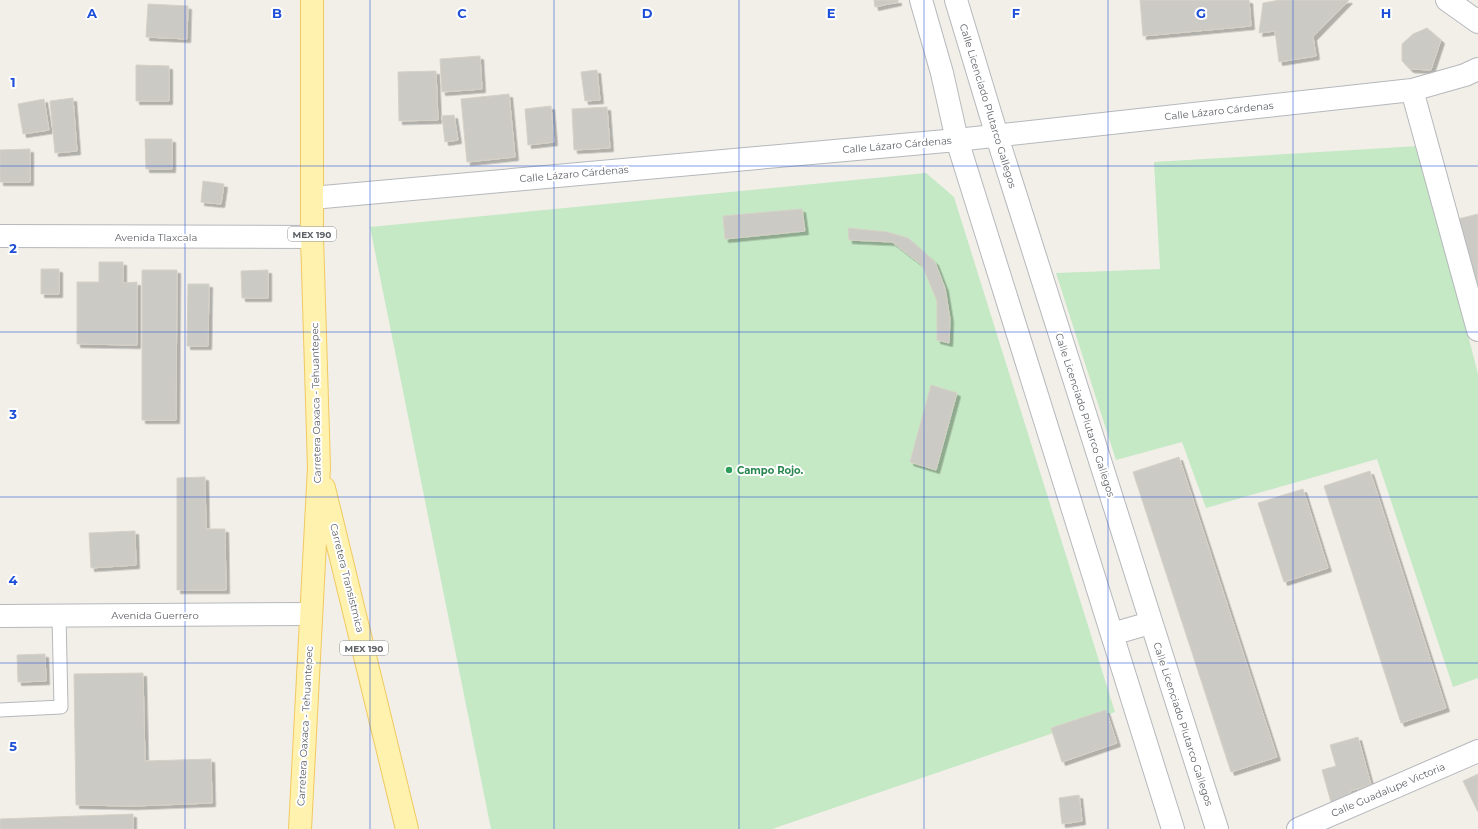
<svg xmlns="http://www.w3.org/2000/svg" width="1478" height="829" viewBox="0 0 1478 829" font-family="Montserrat,sans-serif">
	<style>
		.green { fill: #c5e8c5 }
		.building { fill: #cccac5; stroke: #d6d1c6; filter: url(#shadow) }
		.lines { fill: none; stroke-linecap: round; stroke-linejoin: round }
		.service-casing { stroke: #b5b8bc; stroke-width: 15 }
		.minor-casing { stroke: #b5b8bc; stroke-width: 24 }
		.primary-casing { stroke: #f2c960; stroke-width: 24 }
		.service { stroke: #fff; stroke-width: 13 }
		.minor { stroke: #fff; stroke-width: 22 }
		.primary { stroke: #fff2af; stroke-width: 22 }
		.grid { fill: none; stroke: #1d4ed8; stroke-width: 1; stroke-opacity: 0.55 }
		.leisure-dot { fill: #2e9e5b; stroke: #fff; stroke-width: 1.5 }
		.labels { text-anchor: middle; dominant-baseline: central; stroke-width: 4; stroke-linejoin: round; paint-order: stroke }
		.shield { fill: #fff; stroke: #8f9295; stroke-width: 1 }
		.shield-label { font-size: 9px; font-weight: bold; fill: #5f6368 }
		.street-label { font-size: 10px; fill: #5f6368; stroke: #fff }
		.leisure-label { font-size: 10px; font-weight: bold; fill: #27864d; stroke: #fff; text-anchor: start }
		.grid-label { font-size: 13px; text-anchor: middle; font-weight: bold; fill: #1d4ed8; stroke: #fff; stroke-width: 4; stroke-linejoin: round; paint-order: stroke }
	</style>
	<defs>
		<filter id="shadow"><feDropShadow dx="3.5" dy="3.5" stdDeviation="0" flood-color="#0004"/></filter>
	</defs>
	<rect width="100%" height="100%" fill="#f1efe8"/>
	<path class="green" d="M 1419,146 L 1478,374 L 1478,678 L 1453,687 L 1377,459 L 1206,508 L 1182,442 L 1116,460 L 1056,273 L 1160,269 L 1154,162 Z
		M 926,173 L 954,197 L 1115,712 L 772,829 L 491,829 L 370,227 Z"/>
	<path class="building" d="M 874,0 L 898,0 L 898,2 L 875,7 Z
		M 1140,0 L 1249,0 L 1251,26 L 1143,36 Z
		M 1349,0 L 1313,37 L 1316,56 L 1279,62 L 1275,31 L 1259,33 L 1263,3 L 1280,0 Z
		M 148,4 L 188,6 L 187,39 L 146,37 Z
		M 1427,28 L 1441,40 L 1431,70 L 1410,69 L 1402,61 L 1402,44 L 1413,34 Z
		M 480,56 L 482,89 L 442,92 L 440,59 Z
		M 136,65 L 169,66 L 169,101 L 136,101 Z
		M 597,70 L 600,100 L 585,101 L 581,72 Z
		M 436,71 L 438,120 L 399,121 L 398,72 Z
		M 509,94 L 515,157 L 467,162 L 461,99 Z
		M 73,98 L 77,151 L 55,153 L 50,101 Z
		M 44,99 L 49,130 L 23,134 L 18,104 Z
		M 551,106 L 554,142 L 528,145 L 525,109 Z
		M 607,107 L 610,148 L 574,150 L 572,109 Z
		M 454,115 L 458,140 L 445,142 L 442,116 Z
		M 145,139 L 172,139 L 172,169 L 146,169 Z
		M 30,149 L 30,182 L 0,182 L 0,150 Z
		M 203,181 L 224,184 L 221,204 L 201,202 Z
		M 802,209 L 805,231 L 725,239 L 723,216 Z
		M 1478,214 L 1478,292 L 1458,219 Z
		M 848,228 L 887,232 L 908,238 L 935,262 L 945,288 L 950,319 L 949,343 L 937,340 L 937,301 L 922,265 L 892,242 L 849,240 Z
		M 99,262 L 123,262 L 123,283 L 137,282 L 137,345 L 77,344 L 77,282 L 99,282 Z
		M 41,269 L 59,269 L 59,294 L 41,294 Z
		M 142,270 L 177,270 L 176,420 L 142,420 Z
		M 268,270 L 268,298 L 242,298 L 241,271 Z
		M 188,284 L 209,284 L 208,346 L 187,346 Z
		M 931,385 L 957,393 L 936,470 L 910,462 Z
		M 1179,457 L 1277,757 L 1231,772 L 1133,472 Z
		M 1370,471 L 1446,708 L 1401,723 L 1324,486 Z
		M 205,477 L 206,529 L 225,529 L 226,590 L 177,590 L 177,478 Z
		M 1303,489 L 1328,568 L 1284,582 L 1258,503 Z
		M 135,531 L 136,565 L 91,568 L 89,533 Z
		M 45,654 L 46,681 L 18,682 L 17,655 Z
		M 143,673 L 145,761 L 211,759 L 212,803 L 134,806 L 76,805 L 74,674 Z
		M 1106,710 L 1117,743 L 1062,762 L 1051,728 Z
		M 1358,737 L 1371,785 L 1350,791 L 1352,800 L 1332,806 L 1322,770 L 1336,766 L 1330,745 Z
		M 1478,774 L 1478,812 L 1463,781 Z
		M 1079,795 L 1082,821 L 1062,824 L 1059,798 Z
		M 133,814 L 133,829 L 0,829 L 0,819 Z"/>
	<g class="lines">
		<defs>
			<path id="service" d="M 0,710 L 61,707 L 59,616"/>
			<path id="minor" d="M 921,0 L 942,73 L 957,140 L 1173,829
				M 956,0 L 1001,149 L 1217,829
				M 1447,0 L 1478,22
				M 1412,90 L 1478,330
				M 312,198 L 957,140 L 1412,90 L 1465,75 L 1478,69
				M 0,236 L 312,237
				M 0,616 L 311,614
				M 1112,634 L 1150,623
				M 1298,829 L 1478,751"/>
			<path id="primary" d="M 324,488 L 407,829
				M 300,829 L 319,467 L 312,237 L 312,0"/>
		</defs>
		<use href="#service" class="service-casing"/>
		<use href="#minor" class="minor-casing"/>
		<use href="#primary" class="primary-casing"/>
		<use href="#service" class="service"/>
		<use href="#minor" class="minor"/>
		<use href="#primary" class="primary"/>
	</g>
	<path class="grid" d="M 185,0 L 185,829M 370,0 L 370,829M 554,0 L 554,829M 739,0 L 739,829M 924,0 L 924,829M 1108,0 L 1108,829M 1293,0 L 1293,829M 0,166 L 1478,166M 0,332 L 1478,332M 0,497 L 1478,497M 0,663 L 1478,663"/>
	<circle class="leisure-dot" cx="729" cy="470" r="4"/>
	<g class="labels">
		<g class="shield">
			<rect x="288" y="227" width="48" height="14" rx="3"/>
			<rect x="340" y="641" width="48" height="14" rx="3"/>
		</g>
		<g class="shield-label">
			<text x="312" y="234">MEX 190</text>
			<text x="364" y="648">MEX 190</text>
		</g>
		<g class="street-label">
			<text transform="translate(988 106) rotate(73)">Calle Licenciado Plutarco Gallegos</text>
			<text transform="translate(1219 111) rotate(-6)">Calle Lázaro Cárdenas</text>
			<text transform="translate(897 145) rotate(-5)">Calle Lázaro Cárdenas</text>
			<text transform="translate(574 174) rotate(-5)">Calle Lázaro Cárdenas</text>
			<text x="156" y="237">Avenida Tlaxcala</text>
			<text transform="translate(316 403) rotate(-91)">Carretera Oaxaca - Tehuantepec</text>
			<text transform="translate(1085 415) rotate(72)">Calle Licenciado Plutarco Gallegos</text>
			<text transform="translate(347 578) rotate(76)">Carretera Transistmica</text>
			<text x="155" y="615">Avenida Guerrero</text>
			<text transform="translate(1183 724) rotate(72)">Calle Licenciado Plutarco Gallegos</text>
			<text transform="translate(305 726) rotate(-87)">Carretera Oaxaca - Tehuantepec</text>
			<text transform="translate(1388 790) rotate(-23)">Calle Guadalupe Victoria</text>
		</g>
		<g class="leisure-label">
			<text x="737" y="470">Campo Rojo.</text>
		</g>
	</g>
	<g class="grid-label">
		<text x="92" y="18">A</text>
		<text x="277" y="18">B</text>
		<text x="462" y="18">C</text>
		<text x="647" y="18">D</text>
		<text x="831" y="18">E</text>
		<text x="1016" y="18">F</text>
		<text x="1201" y="18">G</text>
		<text x="1386" y="18">H</text>
		<text x="13" y="87">1</text>
		<text x="13" y="253">2</text>
		<text x="13" y="419">3</text>
		<text x="13" y="585">4</text>
		<text x="13" y="751">5</text>
	</g>
</svg>
